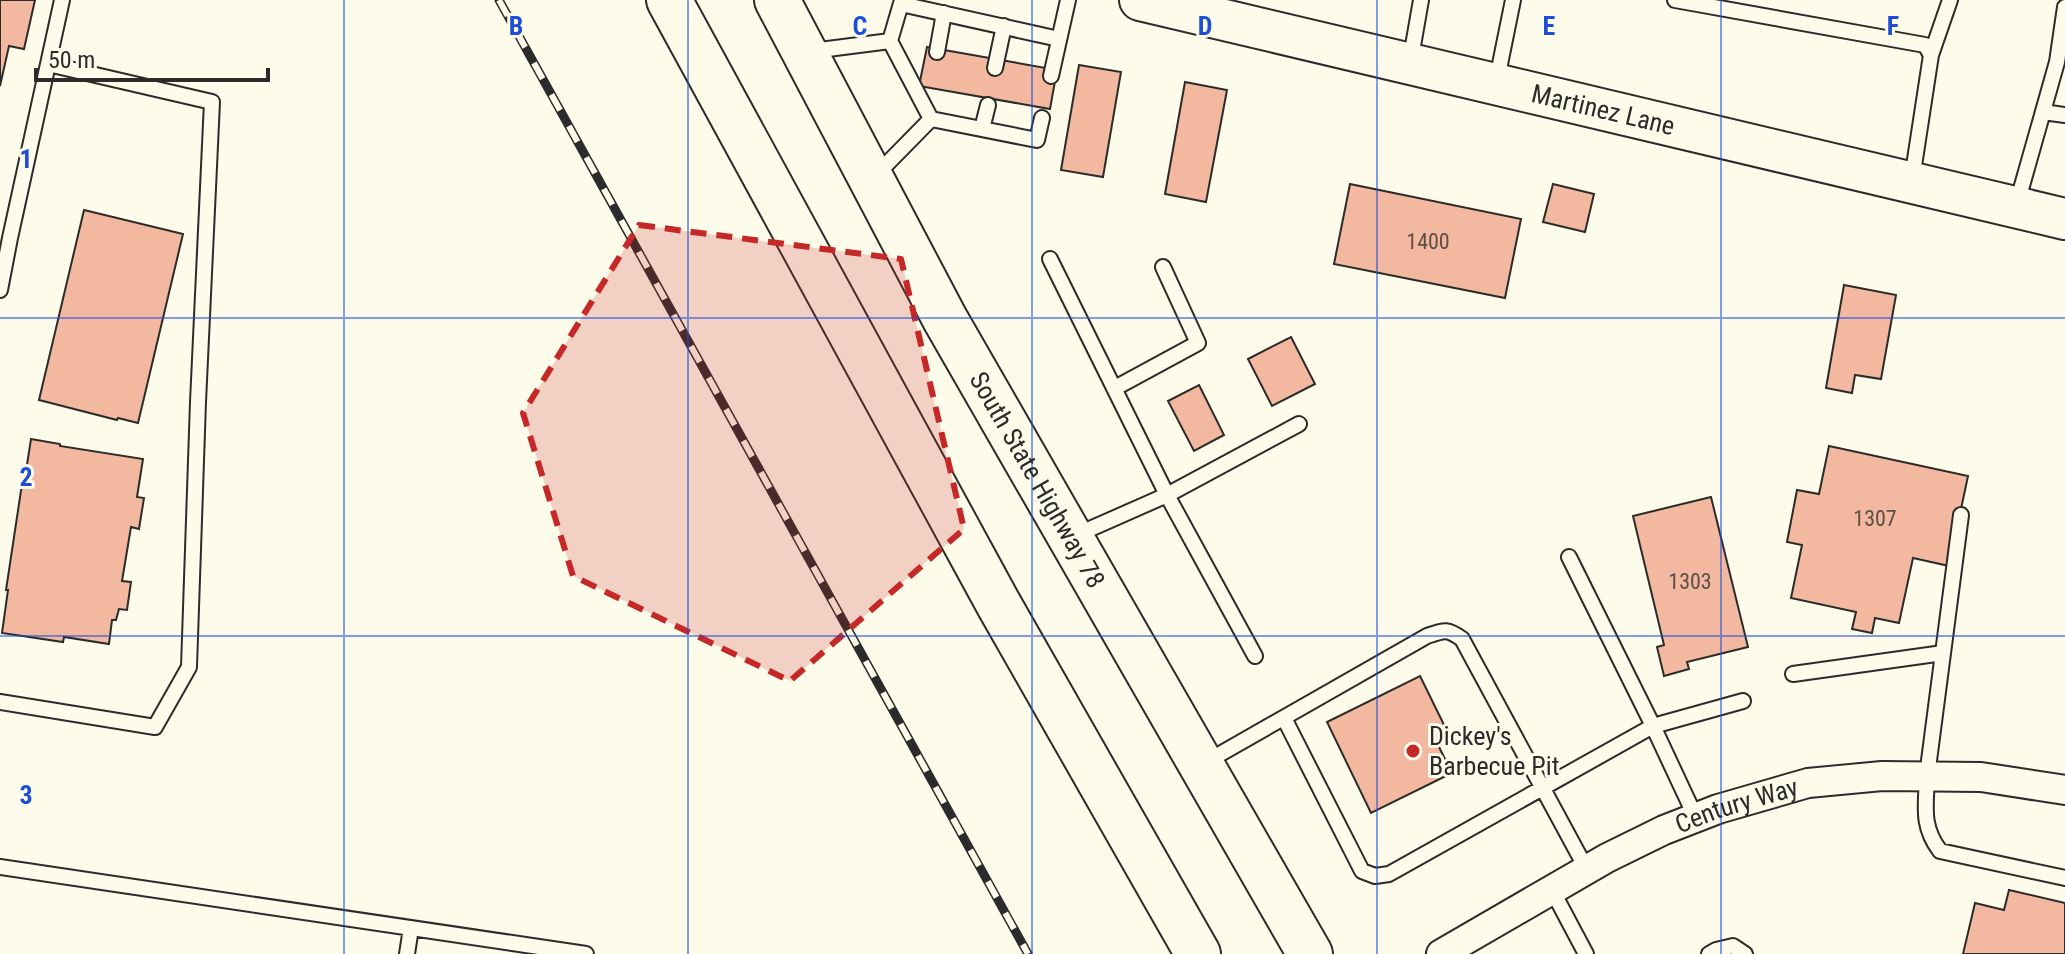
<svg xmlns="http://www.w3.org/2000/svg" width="2065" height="954" viewBox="0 0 2065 954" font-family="'Roboto Condensed',sans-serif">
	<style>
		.building { fill: #f2b8a0; stroke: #2b2b2b; stroke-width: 2 }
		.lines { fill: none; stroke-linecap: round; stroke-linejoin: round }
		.lane-casing { stroke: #2b2b2b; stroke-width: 18 }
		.street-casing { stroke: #2b2b2b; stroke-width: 32 }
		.secondary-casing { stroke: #2b2b2b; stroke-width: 44 }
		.primary-casing { stroke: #2b2b2b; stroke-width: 48 }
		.lane { stroke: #fdfbea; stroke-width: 14 }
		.street { stroke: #fdfbea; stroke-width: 28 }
		.secondary { stroke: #fdfbea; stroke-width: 40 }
		.primary { stroke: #fdfbea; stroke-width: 44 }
		.rail-casing { stroke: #2b2b2b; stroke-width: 9 }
		.rail { stroke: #fdfbea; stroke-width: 6; stroke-dasharray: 18; stroke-linecap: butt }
		.marked { fill: #c62828; fill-opacity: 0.2; stroke: #c62828; stroke-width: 6; stroke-dasharray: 16 10; stroke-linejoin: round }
		.grid { fill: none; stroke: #1d4ed8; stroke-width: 2; stroke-opacity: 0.55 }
		.poi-dot { fill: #c62828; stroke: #fdfbea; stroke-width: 3 }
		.labels { text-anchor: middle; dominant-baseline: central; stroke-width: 6; stroke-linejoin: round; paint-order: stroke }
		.number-label { font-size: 22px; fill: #5d4e48 }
		.street-label { font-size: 26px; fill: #2b2b2b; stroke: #fdfbea }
		.poi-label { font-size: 26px; fill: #2b2b2b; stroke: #fdfbea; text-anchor: start }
		.grid-label { font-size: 26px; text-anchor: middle; font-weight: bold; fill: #1d4ed8; stroke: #fdfbea; stroke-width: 6; stroke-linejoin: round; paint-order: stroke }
	</style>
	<rect width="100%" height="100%" fill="#fdfbea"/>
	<path class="building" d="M 0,0 L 35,0 L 24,49 L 9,46 L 0,86 Z
		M 927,47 L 1057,70 L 1050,109 L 919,86 Z
		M 1079,65 L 1121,72 L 1103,177 L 1061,170 Z
		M 1185,82 L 1227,90 L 1206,202 L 1165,194 Z
		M 1350,184 L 1521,219 L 1505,298 L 1334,264 Z
		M 1553,184 L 1594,194 L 1585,232 L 1543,222 Z
		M 84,210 L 183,234 L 138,423 L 118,418 L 117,420 L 39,400 Z
		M 1844,285 L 1896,295 L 1881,379 L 1855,375 L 1852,393 L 1826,388 Z
		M 1291,337 L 1315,384 L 1272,406 L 1248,359 Z
		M 1199,385 L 1224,435 L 1194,451 L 1168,401 Z
		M 31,439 L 60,444 L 60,446 L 143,459 L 137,497 L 144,498 L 139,529 L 131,527 L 122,581 L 131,582 L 127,610 L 119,609 L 116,620 L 112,620 L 109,644 L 64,637 L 63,642 L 2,633 L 8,590 L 6,590 L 22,484 L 24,484 Z
		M 1829,446 L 1968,476 L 1949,566 L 1913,558 L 1899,623 L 1875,618 L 1872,633 L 1852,629 L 1856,612 L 1791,598 L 1802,545 L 1787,542 L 1797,490 L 1819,494 Z
		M 1711,497 L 1748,647 L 1687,662 L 1689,669 L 1664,676 L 1657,647 L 1664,645 L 1633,516 Z
		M 1420,676 L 1450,737 L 1437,743 L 1452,773 L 1371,813 L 1327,722 Z
		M 2009,890 L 2065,903 L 2065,954 L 1963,954 L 1975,903 L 2004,910 Z"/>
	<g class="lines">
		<defs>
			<path id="lane" d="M 1675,0 L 1925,45 L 1931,55 L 1912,179
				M 901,4 L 1059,39
				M 890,41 L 902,0
				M 812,51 L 890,41 L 931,119 L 875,176
				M 937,52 L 944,13
				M 1931,55 L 1950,0
				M 1410,63 L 1421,0
				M 995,68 L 1004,26
				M 1051,76 L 1068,0
				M 1496,84 L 1513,0
				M 2043,112 L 2065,115
				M 931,119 L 1037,140 L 1042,118
				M 982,129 L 988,105
				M 2016,207 L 2057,62 L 2065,7
				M 1050,259 L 1167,495 L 1255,656
				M 0,290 L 10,238 L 62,0
				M 1115,388 L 1198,343 L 1163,267
				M 1961,515 L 1927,776 C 1926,806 1921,826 1940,851 L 2065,878
				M 1074,536 L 1167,495 L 1299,424
				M 1569,557 L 1653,726 L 1743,701
				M 1793,674 L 1943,653
				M 0,702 L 155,727 L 189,667 L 198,402 L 212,102 L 48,64
				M 1284,718 L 1362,871 L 1375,876 L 1389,874 L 1653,726 L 1696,818
				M 1206,762 L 1427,636 C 1444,630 1447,628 1462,639 L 1587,870
				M 0,867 L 586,954
				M 1552,890 L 1586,954
				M 407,954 L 411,928
				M 1709,954 L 1716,950 L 1733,946 L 1745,954"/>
			<g id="street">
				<path id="s1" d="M 1441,954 L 1607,858 L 1664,830 L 1718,809 L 1808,783 L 1882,776 L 1981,777 L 2065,790"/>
			</g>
			<g id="secondary">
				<path id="s2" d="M 1140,0 L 2065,219"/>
			</g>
			<g id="primary">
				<path d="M 669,0 L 999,605 L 1198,954"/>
				<path id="s3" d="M 777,0 L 945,319 L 1310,954"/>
			</g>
		</defs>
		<use href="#lane" class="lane-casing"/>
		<use href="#street" class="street-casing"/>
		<use href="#secondary" class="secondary-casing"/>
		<use href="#primary" class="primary-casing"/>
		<use href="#lane" class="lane"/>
		<use href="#street" class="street"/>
		<use href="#secondary" class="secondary"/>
		<use href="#primary" class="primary"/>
		<defs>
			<path id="rail" d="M 499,0 L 1028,954"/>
		</defs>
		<use href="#rail" class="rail-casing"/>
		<use href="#rail" class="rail"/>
	</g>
	<path class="marked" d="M 639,225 L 901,259 L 964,529 L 790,681 L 573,576 L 523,413 Z"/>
	<path class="grid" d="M 344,0 L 344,954M 688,0 L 688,954M 1032,0 L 1032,954M 1377,0 L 1377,954M 1721,0 L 1721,954M 0,318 L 2065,318M 0,636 L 2065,636"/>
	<circle class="poi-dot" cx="1413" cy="751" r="8"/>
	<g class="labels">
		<g class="number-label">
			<text x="1428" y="241">1400</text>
			<text x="1875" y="518">1307</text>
			<text x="1690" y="581">1303</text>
		</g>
		<g class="street-label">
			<text stroke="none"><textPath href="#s2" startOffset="476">Martinez Lane</textPath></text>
			<text stroke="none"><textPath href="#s3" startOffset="546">South State Highway 78</textPath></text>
			<text stroke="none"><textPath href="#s1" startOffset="332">Century Way</textPath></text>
		</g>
		<g class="poi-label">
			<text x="1429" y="736">Dickey's<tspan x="1429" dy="30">Barbecue Pit</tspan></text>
		</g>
	</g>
	<g class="grid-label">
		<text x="516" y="35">B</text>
		<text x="860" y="35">C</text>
		<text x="1205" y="35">D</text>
		<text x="1549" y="35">E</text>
		<text x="1893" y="35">F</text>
		<text x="26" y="168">1</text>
		<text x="26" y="486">2</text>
		<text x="26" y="804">3</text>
	</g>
	<path d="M36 68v12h232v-12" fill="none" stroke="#2b2b2b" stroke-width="4"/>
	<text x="48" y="68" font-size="24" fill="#2b2b2b" stroke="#fdfbea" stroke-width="6" paint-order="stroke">50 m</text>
</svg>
